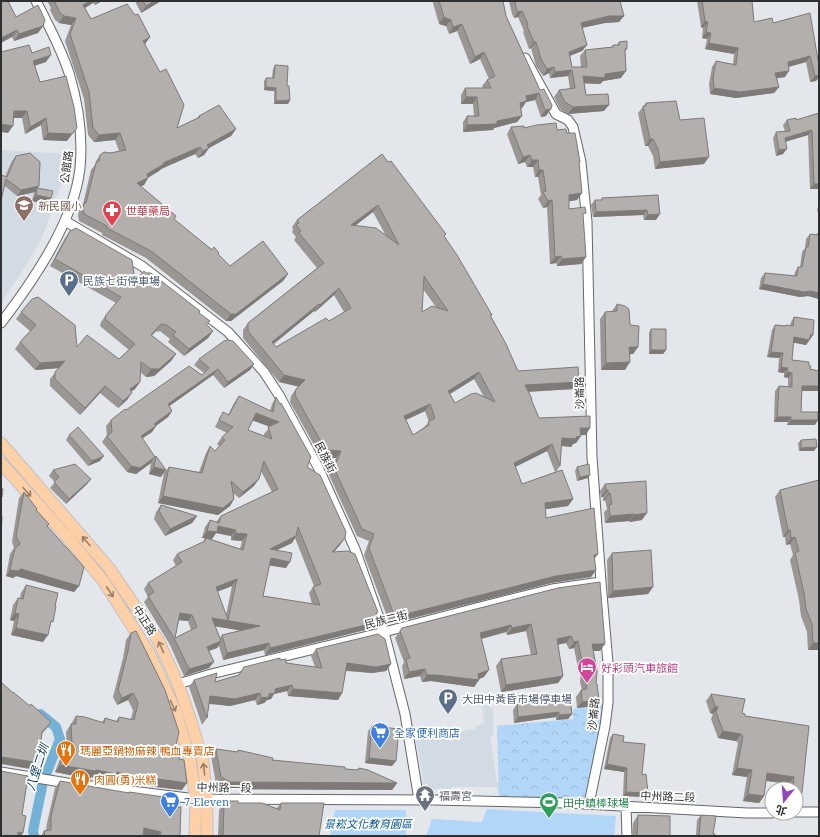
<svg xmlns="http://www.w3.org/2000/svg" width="820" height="837" viewBox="0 0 820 837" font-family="'Noto Serif','Noto Sans TC',serif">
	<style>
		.built { fill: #d2dbe3 }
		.forest { fill: url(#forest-crowns) }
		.park { fill: #b2d6f7 }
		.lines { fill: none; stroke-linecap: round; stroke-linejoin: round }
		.canal { stroke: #73b1d6; stroke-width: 10 }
		.minor-casing { stroke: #64676a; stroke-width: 11 }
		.major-casing { stroke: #c1c1c1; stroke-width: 13 }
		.minor { stroke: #fff; stroke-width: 9 }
		.major { stroke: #fdd0a7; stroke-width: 11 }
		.wall { fill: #999694; fill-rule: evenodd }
		.shaded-wall { fill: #7d7a78 }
		.building { fill: #b2afac; stroke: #7d7a78; fill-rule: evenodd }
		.oneway { stroke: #96806c }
		.labels { text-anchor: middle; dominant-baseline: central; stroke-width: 3.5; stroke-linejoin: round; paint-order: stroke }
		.street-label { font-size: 11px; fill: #2f3031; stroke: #fff }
		.education-label { font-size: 11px; fill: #785e54; stroke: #fff; text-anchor: start }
		.health-label { font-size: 11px; fill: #be3a42; stroke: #fff; text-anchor: start }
		.service-label { font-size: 11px; fill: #4e5e75; stroke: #fff; text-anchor: start }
		.hotel-label { font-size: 11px; fill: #b23c85; stroke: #fff; text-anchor: start }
		.shop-label { font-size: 11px; fill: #366cbe; stroke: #fff; text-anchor: start }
		.food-label { font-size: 11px; fill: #c56008; stroke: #fff; text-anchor: start }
		.worship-label { font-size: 11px; fill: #5b616d; stroke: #fff; text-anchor: start }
		.leisure-label { font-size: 11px; fill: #27864d; stroke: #fff; text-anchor: start }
		.park-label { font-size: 11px; font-style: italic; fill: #00568d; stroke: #fff }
		.water-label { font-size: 12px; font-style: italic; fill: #003851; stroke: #fff }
	</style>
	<defs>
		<pattern id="forest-crowns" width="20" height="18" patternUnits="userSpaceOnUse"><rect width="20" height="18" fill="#b2d6f7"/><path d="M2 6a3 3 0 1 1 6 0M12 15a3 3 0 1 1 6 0" fill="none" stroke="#99b8d4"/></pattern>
	</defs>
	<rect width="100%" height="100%" fill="#e3e6ea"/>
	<path class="built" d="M 1,150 L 70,154 L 63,180 L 41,240 L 27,264 L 1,303 Z
		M 482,705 L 489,705 L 490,708 L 493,708 L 493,736 L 490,737 L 497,783 L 507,783 L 507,790 L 497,790 L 497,787 L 452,787 L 451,789 L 431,789 L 428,788 L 427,784 L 424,784 L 416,739 L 475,729 L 475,726 L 484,724 Z"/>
	<path class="forest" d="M 603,705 L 602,721 L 586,797 L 499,797 L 497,726 L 573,719 L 573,709 Z"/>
	<path class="park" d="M 487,809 L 616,816 L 614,836 L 426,836 L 432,819 L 482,822 Z
		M 335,810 L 406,810 L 406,836 L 330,836 Z"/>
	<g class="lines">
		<path class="canal" d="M 34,836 L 33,831 L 43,782 L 60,739 L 56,727 L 40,714"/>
		<defs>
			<path id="minor" d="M 525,58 L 556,114 L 568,120 L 573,127 L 581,162 L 587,222 L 592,457 L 601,582 L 608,663 L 608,703 L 605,726 L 589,804
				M 65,221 L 142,266 L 228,332 L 264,372 L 279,395 L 318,467 L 355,549 L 384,632 L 405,714 L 419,800
				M 1,323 C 33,281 74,222 80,168 C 83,137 78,103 69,73 C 61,48 48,24 36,1
				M 178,684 L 211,674 L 384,632 L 476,608 L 552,589 L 601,582
				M 1,772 L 67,783 L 196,799 L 434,800 L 567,803 L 747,813 L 772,813
				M 626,807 L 627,836
				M 796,812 L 819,812"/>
			<path id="major" d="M 1,443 L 109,568 L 158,640 L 178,684 L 190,718 L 203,762 L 207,799 L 207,836
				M 1,463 L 69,539 L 104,582 L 148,651 L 176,712 L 190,760 L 196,799 L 195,836"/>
		</defs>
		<use href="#minor" class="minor-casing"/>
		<use href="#major" class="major-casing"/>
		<use href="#minor" class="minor"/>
		<use href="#major" class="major"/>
	</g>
	<path class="wall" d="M 1,1 L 8,1 L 16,17 L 43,26 L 38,33 L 14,41 L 12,37 Z
		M 47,1 L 102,1 L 95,5 L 93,3 L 85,8 L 91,19 L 150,37 L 145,44 L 177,128 L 197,118 L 199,116 L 236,129 L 231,136 L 209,148 L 204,155 L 198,158 L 195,154 L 161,169 L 159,171 L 148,177 L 148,178 L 144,185 L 141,186 L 176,216 L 174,220 L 218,254 L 230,266 L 288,274 L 283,281 L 231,321 L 226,321 L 146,258 L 102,235 L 102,233 L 79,221 L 78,216 L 79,210 L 83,204 L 91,170 L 95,165 L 96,161 L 100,155 L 119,151 L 115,140 L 94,142 L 88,135 L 84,99 L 65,41 L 71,25 L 59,23 L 55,20 L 50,10 L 51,8 Z
		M 135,1 L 161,1 L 141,13 Z
		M 434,1 L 503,1 L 506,16 L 540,90 L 546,116 L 541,117 L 535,100 L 526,102 L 522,108 L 521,108 L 522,116 L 517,122 L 494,128 L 493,130 L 463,132 L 463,122 L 467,116 L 474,116 L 473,104 L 461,104 L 461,95 L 465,88 L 483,88 L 482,86 L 487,80 L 489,79 L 480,59 L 470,64 L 457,31 L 449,34 L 446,26 L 439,24 L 433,3 Z
		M 509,1 L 620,1 L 624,16 L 619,22 L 605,23 L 582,28 L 587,45 L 582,51 L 570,56 L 572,67 L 581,67 L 580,56 L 585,50 L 612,47 L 613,45 L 617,45 L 619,42 L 627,49 L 625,51 L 621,78 L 603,81 L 600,84 L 584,83 L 586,95 L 604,111 L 568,114 L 560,109 L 554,97 L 559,90 L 570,89 L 568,76 L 550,78 L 549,73 L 543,76 L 536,66 L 531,48 L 529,49 L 523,32 L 524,31 L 518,17 L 514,18 L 512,14 Z
		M 697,1 L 752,1 L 754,22 L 773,23 L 810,13 L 819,77 L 816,81 L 810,82 L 806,62 L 789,67 L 785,77 L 777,78 L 779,87 L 774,93 L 736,98 L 710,94 L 709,84 L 712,67 L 716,61 L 733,64 L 734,54 L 705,49 L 707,39 L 702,38 L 703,28 L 701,27 Z
		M 32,53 L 46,62 L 35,65 L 40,82 L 67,141 L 43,140 L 41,125 L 25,134 L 22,118 L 14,118 L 8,133 Z
		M 275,65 L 287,86 L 290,100 L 288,104 L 274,104 L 274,91 L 264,90 L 264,81 L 266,78 L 272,78 L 273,69 Z
		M 646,103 L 680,120 L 704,164 L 655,169 L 653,156 L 648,146 L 645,146 L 638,113 Z
		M 819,113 L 819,189 L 810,189 L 808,135 L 785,142 L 783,154 L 776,156 L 773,138 L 776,132 L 785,132 L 783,125 L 787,120 L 796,120 Z
		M 511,127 L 557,130 L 567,133 L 580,162 L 579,164 L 577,200 L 569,201 L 569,209 L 583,217 L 586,257 L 581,264 L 557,266 L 556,263 L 550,264 L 547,207 L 543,208 L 538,199 L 541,195 L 538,177 L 535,177 L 533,167 L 527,167 L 525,162 L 518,164 L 507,134 Z
		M 382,154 L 444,237 L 492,315 L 490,316 L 518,371 L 579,382 L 574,389 L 529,392 L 532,399 L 531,400 L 539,418 L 586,435 L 580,435 L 581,436 L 576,443 L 573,444 L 571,447 L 561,446 L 560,466 L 556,472 L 573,499 L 568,506 L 545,509 L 546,518 L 594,560 L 596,570 L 591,577 L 551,583 L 393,623 L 388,619 L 364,555 L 369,541 L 357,536 L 329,475 L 336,458 L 322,457 L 319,454 L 290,402 L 291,396 L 296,389 L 298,386 L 279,382 L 243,338 L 243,330 L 248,323 L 317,268 L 294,240 L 296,237 L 292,232 L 293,229 L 292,227 L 297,220 ZM 373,212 L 385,234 L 355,226 ZM 423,289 L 436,307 L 422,312 ZM 334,295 L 344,312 L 329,321 L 276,347 L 274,344 L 314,311 L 315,312 ZM 474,379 L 484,397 L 455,403 L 450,394 ZM 425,411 L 429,422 L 423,428 L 413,435 L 406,420 ZM 547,451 L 555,472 L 522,484 L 515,467 Z
		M 16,156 L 39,186 L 38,188 L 47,204 L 32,201 L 34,193 L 35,192 L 17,196 L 5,186 L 5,177 L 12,161 Z
		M 658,195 L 656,220 L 644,220 L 643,215 L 593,217 L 591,205 L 595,200 L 601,200 L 602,198 Z
		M 819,206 L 819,218 L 817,209 Z
		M 70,231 L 135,281 L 199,313 L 207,325 L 213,331 L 208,338 L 184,356 L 168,342 L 170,339 L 160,331 L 158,332 L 156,331 L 151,336 L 176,354 L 171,361 L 154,376 L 146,377 L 140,372 L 140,382 L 135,389 L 131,391 L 127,400 L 118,408 L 100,393 L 80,415 L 50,386 L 50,379 L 59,368 L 35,370 L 15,349 L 20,342 L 30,331 L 16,319 L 21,312 L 77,347 L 119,359 L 129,350 L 100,326 L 101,322 L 106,315 L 116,303 L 50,266 L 65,238 Z
		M 819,231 L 819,299 L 808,296 L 800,297 L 759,289 L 761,278 L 765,273 L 794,276 L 795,272 L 798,267 L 800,267 L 802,252 L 805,248 L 806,239 L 810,234 L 816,235 Z
		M 617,304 L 630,325 L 638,347 L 633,354 L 630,354 L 625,370 L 601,370 L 600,319 L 605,312 L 612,311 Z
		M 794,317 L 813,335 L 806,345 L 793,342 L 792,360 L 809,366 L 810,369 L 819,371 L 819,395 L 818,395 L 818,391 L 802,391 L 801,412 L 815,425 L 787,425 L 788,422 L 774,422 L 775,391 L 779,386 L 788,387 L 788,378 L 784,377 L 784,373 L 778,372 L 779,358 L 767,357 L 772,330 L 775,325 L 785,326 L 786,325 L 790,325 L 791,322 Z
		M 651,329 L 666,350 L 663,354 L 649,354 L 649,333 Z
		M 199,359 L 254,364 L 250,370 L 224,388 L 213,375 L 169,406 L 172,411 L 168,417 L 156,426 L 152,432 L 142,438 L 151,463 L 136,474 L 127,472 L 102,442 L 107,435 L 106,426 L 111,420 L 126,410 L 202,375 L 204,373 L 194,365 Z
		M 239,396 L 270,411 L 272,404 L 276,397 L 340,545 L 334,552 L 377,614 L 369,629 L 265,655 L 264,650 L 223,660 L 219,646 L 217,648 L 209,651 L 209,668 L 184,676 L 170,645 L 144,602 L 148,597 L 144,589 L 148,583 L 176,566 L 173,560 L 177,554 L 203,542 L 205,538 L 202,538 L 205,527 L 210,520 L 216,522 L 221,516 L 272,492 L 261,471 L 254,486 L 239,498 L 233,493 L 234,499 L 230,506 L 218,515 L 158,503 L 164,473 L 169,467 L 199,472 L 206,453 L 210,446 L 215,451 L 219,446 L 217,444 L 222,437 L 227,433 L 215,427 L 219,419 L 223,412 L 228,415 L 234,403 ZM 253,420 L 270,427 L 264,434 L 264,436 L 248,430 ZM 216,533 L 231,536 L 231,540 L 242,541 L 240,549 L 206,538 L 212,539 ZM 295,538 L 314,586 L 313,587 L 309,593 L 312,604 L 263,596 L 269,565 L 286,568 L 277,550 L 292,543 ZM 232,586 L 226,615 L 217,592 ZM 179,620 L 188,621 L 191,630 L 175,638 ZM 215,626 L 241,630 L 222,635 L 220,638 Z
		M 69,435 L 100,461 L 88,466 L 66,440 Z
		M 801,440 L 814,451 L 799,451 L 798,443 Z
		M 156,456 L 161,477 L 149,474 L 151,463 Z
		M 577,467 L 588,478 L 577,481 L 575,471 Z
		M 53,470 L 91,479 L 87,484 L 66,504 L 50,488 L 55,482 L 49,476 Z
		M 819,480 L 819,650 L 808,650 L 807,632 L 801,616 L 799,600 L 790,560 L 793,555 L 790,544 L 786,545 L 785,537 L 783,537 L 775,497 L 780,490 Z
		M 605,484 L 642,520 L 629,522 L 629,521 L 605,523 L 604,512 L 607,509 L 605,500 L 603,501 L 603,497 L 601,497 L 600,491 Z
		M 24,492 L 36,510 L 49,524 L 47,526 L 79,586 L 74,592 L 16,576 L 13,578 L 6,576 L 10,554 L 14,548 L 12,542 L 19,498 Z
		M 161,505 L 197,516 L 192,523 L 165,536 L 154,519 L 156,512 Z
		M 612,553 L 653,587 L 648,594 L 608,598 L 607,560 Z
		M 26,585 L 51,624 L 43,642 L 11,635 L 14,621 L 10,620 L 13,605 L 18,598 L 20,598 L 21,593 Z
		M 558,588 L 600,651 L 593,651 L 594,706 L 577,708 L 576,697 L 581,690 L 582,690 L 580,682 L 581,672 L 579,673 L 574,648 L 569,649 L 566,643 L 558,644 L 563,676 L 558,683 L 501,692 L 496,666 L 501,659 L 531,655 L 526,631 L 507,635 L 506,632 L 482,639 L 484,677 L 479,679 L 474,687 L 431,681 L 422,682 L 420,676 L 404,679 L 402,666 L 404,662 L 395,638 L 402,628 Z
		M 131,633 L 175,750 L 179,759 L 182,790 L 122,783 L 112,780 L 111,781 L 91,777 L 90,779 L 55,772 L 61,756 L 64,753 L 64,749 L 67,746 L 66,732 L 76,716 L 102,722 L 105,718 L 116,721 L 119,717 L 131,719 L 133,710 L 128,700 L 117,705 L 113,697 L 123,658 L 126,640 Z
		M 316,649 L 391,664 L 386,671 L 372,673 L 346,671 L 342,693 L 338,700 L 288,696 L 287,691 L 274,694 L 271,699 L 267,700 L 264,703 L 257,705 L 255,700 L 230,706 L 209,704 L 207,718 L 202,725 L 189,687 L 194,680 L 215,682 L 238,675 L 244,667 L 280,660 L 286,663 L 315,667 L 311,656 Z
		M 711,694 L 742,713 L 745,716 L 809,726 L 797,800 L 796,789 L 789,789 L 789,784 L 766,781 L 764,796 L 759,803 L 743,801 L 747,777 L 732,775 L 738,743 L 736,741 L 718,738 L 711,719 L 713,714 L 710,713 L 706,701 Z
		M 517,704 L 572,714 L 568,719 L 556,720 L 556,717 L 514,723 L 513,710 Z
		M 372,726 L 392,766 L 365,763 L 368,731 Z
		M 613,734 L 623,742 L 642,775 L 645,797 L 623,796 L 624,772 L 604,769 L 610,738 Z
		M 216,749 L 237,752 L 238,750 L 272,760 L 357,770 L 359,768 L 397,783 L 392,790 L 225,789 L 216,784 L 211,756 Z
		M 60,781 L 128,793 L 129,792 L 176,807 L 180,836 L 145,836 L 143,835 L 143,836 L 41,836 L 44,831 L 46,830 L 47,823 L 55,788 Z
		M 224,803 L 238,803 L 277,808 L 281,803 L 319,836 L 218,836 L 219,810 Z
		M 638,815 L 670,836 L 632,836 L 633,823 Z
		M 701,815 L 713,834 L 715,836 L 696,836 L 697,820 Z"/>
	<path class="shaded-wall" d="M 90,1 L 95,1 L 93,3 L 78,12 L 83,5 Z
		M 98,1 L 102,1 L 95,5 Z
		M 154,1 L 161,1 L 141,13 L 146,6 Z
		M 522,11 L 518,17 L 514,18 L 518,12 Z
		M 64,16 L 76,18 L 71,25 L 59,23 Z
		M 609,16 L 624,16 L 619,22 L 605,23 L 576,29 L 581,23 Z
		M 444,17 L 451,20 L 446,26 L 439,24 Z
		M 705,21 L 708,22 L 703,28 L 701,27 Z
		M 462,24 L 457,31 L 449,34 L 453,27 Z
		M 43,26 L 38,33 L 14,41 L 19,34 Z
		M 17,30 L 12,37 L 1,43 L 1,38 Z
		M 706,32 L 711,33 L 707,39 L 702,38 Z
		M 150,37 L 145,44 L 143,41 Z
		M 534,42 L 536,42 L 531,48 L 529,49 Z
		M 709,43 L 738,48 L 734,54 L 705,49 Z
		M 587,45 L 582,51 L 564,58 L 569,52 Z
		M 484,52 L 480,59 L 470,64 L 475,57 Z
		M 51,55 L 46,62 L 28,68 L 33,61 Z
		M 810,56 L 806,62 L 783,68 L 788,62 Z
		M 554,67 L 549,73 L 543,76 L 547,69 Z
		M 572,70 L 568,76 L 550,78 L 555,72 Z
		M 626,71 L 621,78 L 603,81 L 600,84 L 578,83 L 583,76 L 605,74 Z
		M 789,71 L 785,77 L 771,79 L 775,73 Z
		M 819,75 L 819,77 L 816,81 L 810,82 L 815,76 Z
		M 266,87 L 276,88 L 274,91 L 264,90 Z
		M 779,87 L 774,93 L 736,98 L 710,94 L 714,88 Z
		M 539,93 L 535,100 L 526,102 L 522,108 L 515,109 L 526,96 Z
		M 466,97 L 477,97 L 473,104 L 461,104 Z
		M 290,100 L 288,104 L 274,104 L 276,101 Z
		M 609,105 L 604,111 L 568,114 L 573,107 Z
		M 551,109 L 546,116 L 541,117 L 545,110 Z
		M 14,111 L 27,111 L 22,118 L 9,118 Z
		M 522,116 L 517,122 L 494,128 L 493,130 L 463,132 L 467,125 L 497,121 Z
		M 46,118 L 41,125 L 25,134 L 30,127 Z
		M 1,124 L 13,126 L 8,133 L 1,132 Z
		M 77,128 L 67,141 L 43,140 L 48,133 Z
		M 236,129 L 231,136 L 207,149 L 209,148 L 204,155 L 198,158 L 207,145 Z
		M 812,130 L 808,135 L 781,143 L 785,138 Z
		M 120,133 L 115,140 L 94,142 L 99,135 Z
		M 650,139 L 653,139 L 648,146 L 645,146 Z
		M 200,147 L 195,154 L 161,169 L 159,171 L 143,181 L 148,178 L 144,185 L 132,190 L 137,183 L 147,174 L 163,163 Z
		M 787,149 L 783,154 L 776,156 L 779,150 Z
		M 530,155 L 525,162 L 518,164 L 523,157 Z
		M 709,157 L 704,164 L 655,169 L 660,162 Z
		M 532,160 L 538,160 L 533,167 L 527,167 Z
		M 539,170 L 543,170 L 538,177 L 535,177 Z
		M 814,184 L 819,184 L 819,189 L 810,189 Z
		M 39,186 L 35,192 L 17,196 L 21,190 Z
		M 582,193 L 577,200 L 564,202 L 569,195 Z
		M 36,195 L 51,198 L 47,204 L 32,201 Z
		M 552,200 L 547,207 L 543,208 L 548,201 Z
		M 378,205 L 373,212 L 346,232 L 351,225 Z
		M 647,210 L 643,215 L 593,217 L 596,212 Z
		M 660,214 L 656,220 L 644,220 L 648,215 Z
		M 561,256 L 556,263 L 550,264 L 555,257 Z
		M 586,257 L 581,264 L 557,266 L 562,259 Z
		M 288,274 L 283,281 L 231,321 L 226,321 L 231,314 Z
		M 763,284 L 819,293 L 819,299 L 808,296 L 800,297 L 759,289 Z
		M 339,288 L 334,295 L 315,312 L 320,305 Z
		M 319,304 L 314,311 L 267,349 L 272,342 Z
		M 161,324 L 156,331 L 146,342 L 151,335 Z
		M 213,331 L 208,338 L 184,356 L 189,349 Z
		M 811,334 L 813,335 L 806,345 L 790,342 L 794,337 Z
		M 629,347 L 638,347 L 633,354 L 624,355 Z
		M 651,350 L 666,350 L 663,354 L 649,354 Z
		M 771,352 L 783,353 L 779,358 L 767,357 Z
		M 176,354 L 171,361 L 154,376 L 146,377 L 151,369 Z
		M 65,361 L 60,368 L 35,370 L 40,363 Z
		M 630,362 L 625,370 L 601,370 L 606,363 Z
		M 254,364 L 250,370 L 224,388 L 228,382 Z
		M 781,367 L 788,368 L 784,373 L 778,372 Z
		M 218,369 L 213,375 L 164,410 L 168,404 Z
		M 479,372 L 474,379 L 443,398 L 448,391 Z
		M 787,372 L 792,373 L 788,378 L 784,377 Z
		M 284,375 L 305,380 L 300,387 L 279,382 Z
		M 140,382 L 135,389 L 125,396 L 130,389 Z
		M 579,382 L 574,389 L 520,392 L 525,385 Z
		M 105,386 L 100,393 L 80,415 L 85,408 Z
		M 802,386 L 819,386 L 819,391 L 798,391 Z
		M 132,393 L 127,400 L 118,408 L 123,401 Z
		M 430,404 L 425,411 L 399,423 L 404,416 Z
		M 172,411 L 168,417 L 150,430 L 154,424 Z
		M 256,413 L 279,422 L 274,428 L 251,420 Z
		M 777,417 L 791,417 L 788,422 L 774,422 Z
		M 791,420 L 818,420 L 815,425 L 787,425 Z
		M 156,426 L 152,432 L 137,442 L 141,436 Z
		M 580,428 L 590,428 L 586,435 L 575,435 Z
		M 581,436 L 576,443 L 573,444 L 571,447 L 557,445 L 562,438 Z
		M 552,444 L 547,451 L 509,470 L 514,463 Z
		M 817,447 L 814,451 L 799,451 L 801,448 Z
		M 327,450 L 341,451 L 336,458 L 322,457 Z
		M 104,456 L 100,461 L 88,466 L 92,461 Z
		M 155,457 L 151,463 L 136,474 L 127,472 L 131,466 Z
		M 154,467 L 166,470 L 161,477 L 149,474 Z
		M 590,475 L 588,478 L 577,481 L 580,477 Z
		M 91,479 L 87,484 L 66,504 L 69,499 Z
		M 259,479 L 254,486 L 239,498 L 243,492 Z
		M 606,490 L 608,490 L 603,497 L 601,497 Z
		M 610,493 L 605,500 L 603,501 L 608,494 Z
		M 163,496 L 234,499 L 230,506 L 218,515 L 158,503 Z
		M 573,499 L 568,506 L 540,510 L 545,503 Z
		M 647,513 L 642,520 L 629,522 L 634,515 Z
		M 634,514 L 629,521 L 605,523 L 610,516 Z
		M 197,516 L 192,523 L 165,536 L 170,529 Z
		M 218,526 L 236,530 L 231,536 L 216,533 L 212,539 L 202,538 L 207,531 Z
		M 788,530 L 790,530 L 785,537 L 783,537 Z
		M 235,533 L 247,534 L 242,541 L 231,540 Z
		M 296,536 L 292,543 L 266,555 L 270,549 Z
		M 795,537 L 790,544 L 786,545 L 791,538 Z
		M 345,538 L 340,545 L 328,558 L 332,552 Z
		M 598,554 L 593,561 L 594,555 Z
		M 271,558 L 290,562 L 286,568 L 266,565 Z
		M 21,569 L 79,586 L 74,592 L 16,576 L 13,578 L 6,576 L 10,570 Z
		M 596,570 L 591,577 L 551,583 L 393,623 L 398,616 L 556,576 Z
		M 237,579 L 232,586 L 211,594 L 216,587 Z
		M 653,587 L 648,594 L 608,598 L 613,591 Z
		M 15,613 L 19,614 L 14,621 L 10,620 Z
		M 180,613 L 192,615 L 188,621 L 176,620 Z
		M 212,618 L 260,626 L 255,633 L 207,625 Z
		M 377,618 L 369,629 L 265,655 L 270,648 Z
		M 531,624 L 526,631 L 507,635 L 512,628 Z
		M 511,625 L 506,632 L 476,640 L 480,633 Z
		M 16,628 L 48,635 L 43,642 L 11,635 Z
		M 571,636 L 566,643 L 552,646 L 557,639 Z
		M 221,641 L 217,648 L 202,653 L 207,647 Z
		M 578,641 L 574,648 L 569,649 L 574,642 Z
		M 269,643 L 264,650 L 223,660 L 227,653 Z
		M 813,643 L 819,643 L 819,650 L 808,650 Z
		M 592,644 L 605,644 L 600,651 L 587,651 Z
		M 214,662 L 209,668 L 184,676 L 189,669 Z
		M 347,663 L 391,664 L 386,671 L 372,673 L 342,670 Z
		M 583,666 L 586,666 L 581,672 L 579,673 Z
		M 425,669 L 420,676 L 404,679 L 409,672 Z
		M 489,670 L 484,677 L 476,680 L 479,680 L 474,687 L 431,681 L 422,682 L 427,675 L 478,674 Z
		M 563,676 L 558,683 L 501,692 L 506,685 Z
		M 292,685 L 287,691 L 274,694 L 271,699 L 267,700 L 264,703 L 257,705 L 261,698 L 269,694 L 275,689 Z
		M 293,689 L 342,693 L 338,700 L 288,696 Z
		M 133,693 L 128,700 L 117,705 L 122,698 Z
		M 260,693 L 255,700 L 230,706 L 206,703 L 210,696 Z
		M 599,699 L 594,706 L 577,708 L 582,702 Z
		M 715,706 L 718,707 L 713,714 L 710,713 Z
		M 559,712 L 556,717 L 514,723 L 518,717 Z
		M 572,714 L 568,719 L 556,720 L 559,715 Z
		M 51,722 L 47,728 L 37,739 L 42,732 Z
		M 723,731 L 741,734 L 736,741 L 718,738 Z
		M 1,757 L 35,762 L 30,769 L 1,764 Z
		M 369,758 L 396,761 L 392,766 L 365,763 Z
		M 607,764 L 627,768 L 624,772 L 604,769 Z
		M 60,765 L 117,772 L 187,783 L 182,790 L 122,783 L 112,780 L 111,781 L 91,777 L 90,779 L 55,772 Z
		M 737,768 L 752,770 L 747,777 L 732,775 Z
		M 767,773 L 794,777 L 789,784 L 762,780 Z
		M 230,782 L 397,783 L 392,790 L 225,789 Z
		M 626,792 L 648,793 L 645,797 L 623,796 Z
		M 796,792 L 802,793 L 797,800 L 796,800 Z
		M 748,794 L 764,796 L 759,803 L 743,801 Z
		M 144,828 L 161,832 L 158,836 L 145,836 L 139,835 Z
		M 18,832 L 23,833 L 21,836 L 15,836 Z"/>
	<path class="building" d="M 1,1 L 8,1 L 16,17 L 38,5 L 45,20 L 43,26 L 19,34 L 17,30 L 1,38 Z
		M 56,1 L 90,1 L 83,5 L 91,19 L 127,4 L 135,15 L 138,14 L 150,37 L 143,41 L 160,72 L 166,69 L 184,105 L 177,128 L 200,117 L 199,116 L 219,105 L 236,129 L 207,145 L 209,148 L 203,151 L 200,147 L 163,163 L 164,164 L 147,174 L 148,178 L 137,183 L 176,216 L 174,219 L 212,250 L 214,247 L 219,253 L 218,254 L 230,266 L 263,241 L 288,274 L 236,314 L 231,314 L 151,251 L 107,228 L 107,226 L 84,214 L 83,209 L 84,203 L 86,203 L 96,163 L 99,161 L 100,155 L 104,152 L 110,153 L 126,150 L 120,133 L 99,135 L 93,128 L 89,92 L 70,34 L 76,18 L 64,16 L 60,13 L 55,3 L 56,2 Z
		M 143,1 L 154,1 L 146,6 Z
		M 439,1 L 503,1 L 506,16 L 540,90 L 544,89 L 552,105 L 551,109 L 545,110 L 539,93 L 526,96 L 527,101 L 520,103 L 522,116 L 497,121 L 497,124 L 467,125 L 467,116 L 479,116 L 477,97 L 466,97 L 465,88 L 491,88 L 487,80 L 495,76 L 484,52 L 475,57 L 462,24 L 453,27 L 451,20 L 444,17 Z
		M 515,1 L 620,1 L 624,16 L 609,16 L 581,23 L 587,45 L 569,52 L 572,67 L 587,67 L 585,50 L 613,47 L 613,45 L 619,45 L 619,42 L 627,41 L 627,49 L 625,49 L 626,71 L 605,74 L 605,78 L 583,76 L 586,95 L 608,94 L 609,105 L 573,107 L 565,102 L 559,90 L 575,88 L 572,70 L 555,72 L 554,67 L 547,69 L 541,59 L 536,42 L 534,42 L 527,26 L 528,24 L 522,11 L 518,12 L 516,8 Z
		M 702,1 L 752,1 L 754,22 L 772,18 L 773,23 L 810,13 L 819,66 L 819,75 L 815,76 L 810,56 L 788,62 L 789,71 L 775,73 L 779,87 L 740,92 L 714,88 L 713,78 L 716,61 L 736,65 L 738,48 L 709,43 L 711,33 L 706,32 L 708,22 L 705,21 Z
		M 29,45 L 32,53 L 49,47 L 51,55 L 33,61 L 40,82 L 66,76 L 74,107 L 77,128 L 72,134 L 48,133 L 46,118 L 30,127 L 27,111 L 14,111 L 13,126 L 1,124 L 1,52 Z
		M 275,65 L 288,66 L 287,86 L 289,86 L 290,100 L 276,101 L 276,88 L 266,87 L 266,78 L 274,78 Z
		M 676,101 L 680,120 L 704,118 L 709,157 L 660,162 L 658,149 L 653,139 L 650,139 L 643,106 L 646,106 L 646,103 Z
		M 819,113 L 819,184 L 814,184 L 812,130 L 785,138 L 787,149 L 779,150 L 776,132 L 790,131 L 787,120 L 796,118 L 796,120 Z
		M 556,123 L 557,130 L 566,129 L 567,133 L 575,133 L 580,162 L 579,162 L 582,193 L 569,195 L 569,209 L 585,207 L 586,213 L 583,214 L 586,257 L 562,259 L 561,256 L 555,257 L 552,200 L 548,201 L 543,192 L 546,191 L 543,170 L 539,170 L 538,160 L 532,160 L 530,155 L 523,157 L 511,127 L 524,126 L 524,128 L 537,125 Z
		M 30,153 L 40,162 L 39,186 L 21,190 L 6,179 L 1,201 L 1,175 L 7,177 L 16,156 Z
		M 382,154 L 388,162 L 391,161 L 446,234 L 444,236 L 457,255 L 492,315 L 490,315 L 506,344 L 518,371 L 578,367 L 579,382 L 525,385 L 532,399 L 531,399 L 539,418 L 590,416 L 590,428 L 580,428 L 581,436 L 576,437 L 576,439 L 562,438 L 560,466 L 552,444 L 514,463 L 522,484 L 562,470 L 573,499 L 545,503 L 546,518 L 594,508 L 598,554 L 594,555 L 596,570 L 556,576 L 398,616 L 393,612 L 369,548 L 374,534 L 362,529 L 334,468 L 341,451 L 327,450 L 324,447 L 295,395 L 296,389 L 305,380 L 284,375 L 248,331 L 248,323 L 324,263 L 299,233 L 301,231 L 296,225 L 299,223 L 297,220 ZM 378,205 L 399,245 L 376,228 L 351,225 ZM 424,276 L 448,311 L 432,306 L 422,312 ZM 339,288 L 351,308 L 329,321 L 326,318 L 276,347 L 272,342 L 319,304 L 320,305 ZM 479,372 L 495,402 L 476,393 L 471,394 L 455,403 L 448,391 ZM 430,404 L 435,418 L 428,422 L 429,425 L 413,435 L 404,416 Z
		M 37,188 L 53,191 L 51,198 L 36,195 Z
		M 658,195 L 660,214 L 648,215 L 647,210 L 596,212 L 595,200 L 602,200 L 602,198 Z
		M 76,228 L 132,260 L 135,281 L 144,271 L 146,273 L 151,273 L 200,311 L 199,313 L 210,321 L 206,324 L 213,331 L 189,349 L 173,335 L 176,332 L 165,324 L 163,325 L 161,324 L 151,335 L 176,354 L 159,369 L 151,369 L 141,362 L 140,382 L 130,389 L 132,393 L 123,401 L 105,386 L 85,408 L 55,379 L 55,372 L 65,361 L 40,363 L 20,342 L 36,325 L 21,312 L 32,299 L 38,297 L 75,325 L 77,347 L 87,335 L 119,359 L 135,344 L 105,319 L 106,315 L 121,297 L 55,259 L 70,231 Z
		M 819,231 L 819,293 L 811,291 L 804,292 L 763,284 L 765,273 L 797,276 L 798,267 L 802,267 L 806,247 L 808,247 L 810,234 L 818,235 Z
		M 617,304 L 625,306 L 629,309 L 630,325 L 639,326 L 638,347 L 629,347 L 630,362 L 606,363 L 605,312 L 617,311 Z
		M 794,317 L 814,320 L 813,335 L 811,334 L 809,340 L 794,337 L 792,360 L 809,362 L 809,366 L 811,366 L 810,369 L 819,371 L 819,386 L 802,386 L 801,412 L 818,412 L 818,420 L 791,420 L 791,417 L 777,417 L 779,386 L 792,387 L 792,373 L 787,372 L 788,368 L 781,367 L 783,353 L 771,352 L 775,325 L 786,326 L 786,325 L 793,326 Z
		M 651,329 L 666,329 L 666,350 L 651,350 Z
		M 228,340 L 233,341 L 254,364 L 228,382 L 218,369 L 168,404 L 172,411 L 154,424 L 156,426 L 141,436 L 155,457 L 140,468 L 131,466 L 107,436 L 112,432 L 111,420 L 125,409 L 126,410 L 189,366 L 202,375 L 209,368 L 199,359 L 224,341 Z
		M 239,396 L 273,412 L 276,397 L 280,404 L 281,403 L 311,457 L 307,467 L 320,475 L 346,532 L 345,538 L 332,552 L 348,551 L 355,554 L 378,612 L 376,613 L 377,618 L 374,623 L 270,648 L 269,643 L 227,653 L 222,635 L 260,626 L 212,618 L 221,641 L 207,647 L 214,662 L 189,669 L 174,638 L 148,596 L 154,592 L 148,583 L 182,562 L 177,554 L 205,541 L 206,538 L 243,550 L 247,534 L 235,533 L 236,530 L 218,526 L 217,532 L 207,531 L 210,520 L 219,523 L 221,516 L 278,489 L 264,461 L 259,479 L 243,492 L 231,481 L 234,499 L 223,508 L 163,496 L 169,467 L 202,473 L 210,446 L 215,451 L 225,440 L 222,437 L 233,427 L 219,420 L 223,412 L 229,415 ZM 256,413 L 279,422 L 268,427 L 272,439 L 248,430 ZM 298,527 L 321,584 L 313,587 L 320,605 L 263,596 L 271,558 L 290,562 L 292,553 L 270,549 L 296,536 ZM 237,579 L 228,620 L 216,587 ZM 180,613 L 192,615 L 197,627 L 175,638 Z
		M 78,427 L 104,456 L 92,461 L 69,435 Z
		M 816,439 L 817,447 L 801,448 L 801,440 Z
		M 156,456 L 166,470 L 154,467 Z
		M 75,464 L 91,479 L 69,499 L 54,482 L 59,477 L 53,470 Z
		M 589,464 L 590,475 L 580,477 L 577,467 Z
		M 819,480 L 819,643 L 813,643 L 812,624 L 806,609 L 804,593 L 795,553 L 799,551 L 795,537 L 791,538 L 790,530 L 788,530 L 780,490 Z
		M 646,481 L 647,513 L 634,515 L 634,514 L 610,516 L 609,505 L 612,504 L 610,493 L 608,494 L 608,490 L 606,490 L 605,484 Z
		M 1,488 L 3,489 L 2,497 L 1,496 Z
		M 24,492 L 37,509 L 36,510 L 49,524 L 47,526 L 84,567 L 79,586 L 21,569 L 18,571 L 10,570 L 15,548 L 20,544 L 16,536 Z
		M 161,505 L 197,516 L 170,529 L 159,511 Z
		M 1,516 L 2,516 L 1,537 Z
		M 651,550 L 653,587 L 613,591 L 612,553 Z
		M 600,582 L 605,644 L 592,644 L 597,671 L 596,684 L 597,684 L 599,699 L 582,702 L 581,690 L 587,689 L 585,676 L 586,666 L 583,666 L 578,641 L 574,642 L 571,636 L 557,639 L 563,676 L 506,685 L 501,659 L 537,654 L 531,624 L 512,628 L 511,625 L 480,633 L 489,670 L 478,674 L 479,680 L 436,675 L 427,675 L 425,669 L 409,672 L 406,659 L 410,658 L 400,631 L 402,628 L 558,588 Z
		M 26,585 L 58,593 L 55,606 L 56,606 L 53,622 L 51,621 L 48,635 L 16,628 L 19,614 L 15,613 L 18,598 L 23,599 Z
		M 136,631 L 165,690 L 179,732 L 175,750 L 180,752 L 179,759 L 184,760 L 187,783 L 128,775 L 117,772 L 116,774 L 96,770 L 95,771 L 60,765 L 66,749 L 68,749 L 69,742 L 72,743 L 71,724 L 76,724 L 76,716 L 85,717 L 104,723 L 105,718 L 118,722 L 119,717 L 134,720 L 138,703 L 133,693 L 122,698 L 118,690 L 128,651 L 131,633 Z
		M 378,634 L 385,639 L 391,664 L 376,667 L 347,663 L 342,693 L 293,689 L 292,685 L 275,689 L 275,693 L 269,694 L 269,697 L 261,698 L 260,693 L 235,699 L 210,696 L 207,718 L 194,680 L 217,673 L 215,682 L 239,675 L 244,667 L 280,658 L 280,660 L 286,659 L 286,663 L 322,668 L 316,649 Z
		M 1,682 L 13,693 L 13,692 L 30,706 L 31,704 L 51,722 L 42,732 L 40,747 L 35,762 L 1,757 Z
		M 711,694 L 745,699 L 742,713 L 745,714 L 745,716 L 809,726 L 802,793 L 796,792 L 796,789 L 793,789 L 794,777 L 767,773 L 764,796 L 748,794 L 752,770 L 737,768 L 743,736 L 741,734 L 723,731 L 716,712 L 718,707 L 715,706 Z
		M 570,699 L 572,714 L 559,715 L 559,712 L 518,717 L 517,704 Z
		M 372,726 L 399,729 L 396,761 L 369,758 Z
		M 613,734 L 624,736 L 623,742 L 645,744 L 642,775 L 646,774 L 648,793 L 626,792 L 627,768 L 607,764 Z
		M 216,749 L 238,752 L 238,750 L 273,758 L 272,760 L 345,767 L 345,769 L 358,770 L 359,768 L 368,770 L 397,783 L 230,782 L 221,777 Z
		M 1,771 L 28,776 L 22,815 L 26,816 L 23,833 L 18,832 L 18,836 L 1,836 Z
		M 60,781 L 129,793 L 129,792 L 178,799 L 176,807 L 181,807 L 180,836 L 160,836 L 161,832 L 144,828 L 143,836 L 45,836 L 44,831 L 51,830 L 51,816 Z
		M 230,801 L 238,801 L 238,803 L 262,803 L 280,810 L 281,803 L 324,803 L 319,836 L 223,836 L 224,803 Z
		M 638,815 L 670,816 L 670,836 L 637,836 Z
		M 701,815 L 716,816 L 713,834 L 715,834 L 715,836 L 699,836 Z"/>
	<defs><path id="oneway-shaft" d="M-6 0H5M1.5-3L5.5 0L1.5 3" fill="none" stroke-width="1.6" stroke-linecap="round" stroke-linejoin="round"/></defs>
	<g class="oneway">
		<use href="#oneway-shaft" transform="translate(27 492) rotate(48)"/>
		<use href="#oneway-shaft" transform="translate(86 541) rotate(-131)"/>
		<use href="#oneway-shaft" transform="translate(110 592) rotate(57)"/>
		<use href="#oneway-shaft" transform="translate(161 647) rotate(-114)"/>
		<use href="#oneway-shaft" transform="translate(173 706) rotate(65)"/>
		<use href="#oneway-shaft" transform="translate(204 769) rotate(-97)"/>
	</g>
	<defs>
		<symbol id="school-pin" viewBox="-11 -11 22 30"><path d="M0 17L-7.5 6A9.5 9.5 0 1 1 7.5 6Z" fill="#8d6e63" stroke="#fff"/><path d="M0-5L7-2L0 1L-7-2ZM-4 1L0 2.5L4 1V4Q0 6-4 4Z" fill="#fff"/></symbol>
		<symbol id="pharmacy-pin" viewBox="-11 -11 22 30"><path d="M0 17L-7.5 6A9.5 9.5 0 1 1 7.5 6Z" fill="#e0444e" stroke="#fff"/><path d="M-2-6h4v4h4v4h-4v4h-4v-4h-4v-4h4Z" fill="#fff"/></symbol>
		<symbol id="parking-pin" viewBox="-11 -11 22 30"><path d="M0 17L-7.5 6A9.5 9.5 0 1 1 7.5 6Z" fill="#5c6f8a" stroke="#fff"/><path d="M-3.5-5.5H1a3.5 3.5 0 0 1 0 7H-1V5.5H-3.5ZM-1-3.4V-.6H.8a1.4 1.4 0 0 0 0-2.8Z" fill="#fff"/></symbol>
		<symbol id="hotel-pin" viewBox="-11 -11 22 30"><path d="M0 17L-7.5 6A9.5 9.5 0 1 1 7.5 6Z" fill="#d1479c" stroke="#fff"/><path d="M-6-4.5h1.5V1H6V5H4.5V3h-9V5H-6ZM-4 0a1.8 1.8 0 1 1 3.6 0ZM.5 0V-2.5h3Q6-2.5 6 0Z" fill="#fff"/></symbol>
		<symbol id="supermarket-pin" viewBox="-11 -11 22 30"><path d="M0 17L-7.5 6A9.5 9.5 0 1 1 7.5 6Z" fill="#3f7fe0" stroke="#fff"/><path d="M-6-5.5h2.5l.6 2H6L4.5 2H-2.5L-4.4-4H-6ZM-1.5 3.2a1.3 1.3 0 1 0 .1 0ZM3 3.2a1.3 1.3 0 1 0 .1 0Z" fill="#fff"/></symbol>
		<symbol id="restaurant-pin" viewBox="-11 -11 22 30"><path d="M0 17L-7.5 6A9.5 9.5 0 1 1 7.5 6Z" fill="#e8710a" stroke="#fff"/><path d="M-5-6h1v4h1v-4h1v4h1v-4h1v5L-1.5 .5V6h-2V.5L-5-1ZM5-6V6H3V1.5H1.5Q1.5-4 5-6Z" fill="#fff"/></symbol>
		<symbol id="temple-pin" viewBox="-11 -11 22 30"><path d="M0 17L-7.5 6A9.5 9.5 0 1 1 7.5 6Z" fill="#6b7280" stroke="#fff"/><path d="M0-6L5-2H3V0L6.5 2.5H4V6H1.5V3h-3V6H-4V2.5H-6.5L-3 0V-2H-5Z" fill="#fff"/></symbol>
		<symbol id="stadium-pin" viewBox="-11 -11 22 30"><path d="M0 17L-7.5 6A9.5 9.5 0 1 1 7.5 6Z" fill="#2e9e5b" stroke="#fff"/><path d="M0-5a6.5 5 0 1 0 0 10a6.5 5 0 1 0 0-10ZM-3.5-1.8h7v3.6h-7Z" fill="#fff"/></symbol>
	</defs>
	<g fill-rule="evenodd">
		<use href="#school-pin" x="13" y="194" width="22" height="30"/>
		<use href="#pharmacy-pin" x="101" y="199" width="22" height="30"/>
		<use href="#parking-pin" x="58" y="269" width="22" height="30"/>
		<use href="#hotel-pin" x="576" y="656" width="22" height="30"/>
		<use href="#parking-pin" x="437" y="687" width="22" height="30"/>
		<use href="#supermarket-pin" x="369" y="721" width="22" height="30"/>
		<use href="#restaurant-pin" x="55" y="739" width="22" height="30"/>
		<use href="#restaurant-pin" x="69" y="768" width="22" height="30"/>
		<use href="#temple-pin" x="414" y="784" width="22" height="30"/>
		<use href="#supermarket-pin" x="159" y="790" width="22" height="30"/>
		<use href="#stadium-pin" x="538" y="791" width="22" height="30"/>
	</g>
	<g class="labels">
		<g class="street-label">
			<text transform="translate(66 167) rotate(-83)">公館路</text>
			<text transform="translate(579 393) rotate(-91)">沙崙路</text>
			<text transform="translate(326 457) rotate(63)">民族街</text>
			<text transform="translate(386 619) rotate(-14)">民族二街</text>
			<text transform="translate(145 620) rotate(57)">中正路</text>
			<text transform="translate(593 714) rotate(-84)">沙崙路</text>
			<text transform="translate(224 787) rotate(1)">中州路一段</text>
			<text transform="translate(668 796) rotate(2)">中州路二段</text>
		</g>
		<g class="education-label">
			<text x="38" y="205">新民國小</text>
		</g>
		<g class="health-label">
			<text x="126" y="210">世華藥局</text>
		</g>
		<g class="service-label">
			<text x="83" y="280">民族七街停車場</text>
			<text x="462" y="698">大田中黃昏市場停車場</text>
		</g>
		<g class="hotel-label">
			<text x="601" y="667">好彩頭汽車旅館</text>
		</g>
		<g class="shop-label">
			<text x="394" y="732">全家便利商店</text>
			<text x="184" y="801">7-Eleven</text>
		</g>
		<g class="food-label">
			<text x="80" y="750">瑪麗亞鍋物麻辣 鴨血專賣店</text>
			<text x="94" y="779">肉圓(勇)米糕</text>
		</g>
		<g class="worship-label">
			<text x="439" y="795">福壽宮</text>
		</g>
		<g class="leisure-label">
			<text x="563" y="802">田中鎮棒球場</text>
		</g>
		<g class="park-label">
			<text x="368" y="823">景崧文化教育園區</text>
		</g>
		<g class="water-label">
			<text transform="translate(37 767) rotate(-72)">八堡二圳</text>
		</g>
	</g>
	<rect width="820" height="837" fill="none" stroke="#2f3031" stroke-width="4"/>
	<g transform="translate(784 801) rotate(197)"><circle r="19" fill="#ffffff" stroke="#acacad"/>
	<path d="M0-3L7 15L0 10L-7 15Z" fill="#9345b5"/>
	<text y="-6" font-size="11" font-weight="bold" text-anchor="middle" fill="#2f3031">北</text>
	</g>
</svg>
